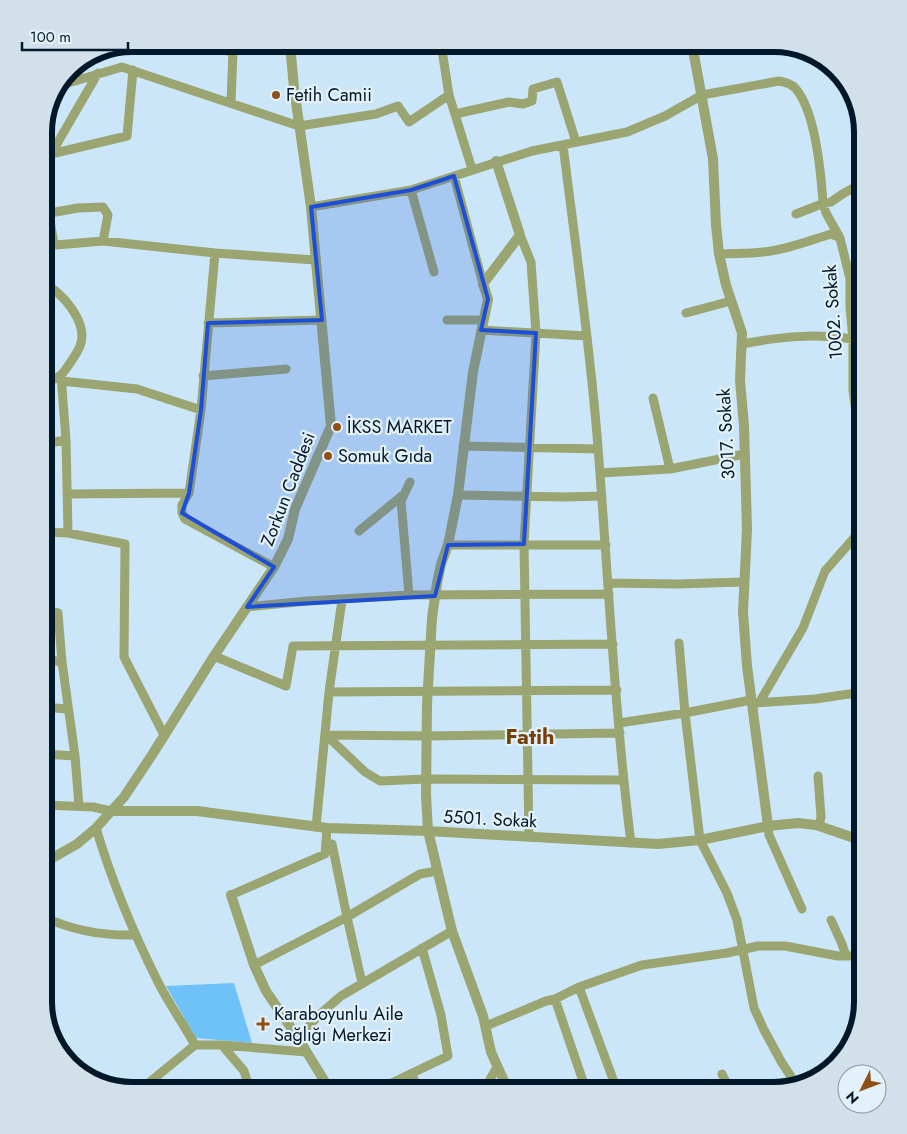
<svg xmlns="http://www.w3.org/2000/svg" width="907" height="1134" viewBox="0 0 907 1134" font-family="Jost,sans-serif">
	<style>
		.green { fill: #6ec2f7 }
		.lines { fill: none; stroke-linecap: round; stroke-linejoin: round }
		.minor { stroke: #9aa571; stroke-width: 9 }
		.tertiary { stroke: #9aa571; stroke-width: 10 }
		.marked { fill: #1d4ed8; fill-opacity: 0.2; stroke: #1d4ed8; stroke-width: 4; stroke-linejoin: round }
		.poi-dot { fill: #8e5016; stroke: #e3f1fa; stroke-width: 2 }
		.labels { text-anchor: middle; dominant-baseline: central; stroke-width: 4.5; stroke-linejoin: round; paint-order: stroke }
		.poi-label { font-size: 18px; fill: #001829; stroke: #e3f1fa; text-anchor: start }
		.street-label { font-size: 18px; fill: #001829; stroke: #e3f1fa }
		.district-label { font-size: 22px; font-weight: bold; fill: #773f05; stroke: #e3f1fa }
		.rim { fill: none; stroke: #001829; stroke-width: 6 }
	</style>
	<rect width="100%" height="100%" fill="#cae6f8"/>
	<path class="green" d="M 234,983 L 252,1043 L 196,1038 L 166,986 Z"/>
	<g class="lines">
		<path class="minor" d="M 441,44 L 449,95 L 472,169
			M 227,51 L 233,51 L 231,103
			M 233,51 L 261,48
			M 58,86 L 122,67 L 299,126 L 376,114 L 398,106 L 409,122 L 449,95
			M 455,114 L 509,102 L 523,104 L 532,101 L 533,89 L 557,82 L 576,142
			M 563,145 C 575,242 589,338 597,435 C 608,571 614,708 631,843
			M 51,154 L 127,136 L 133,70
			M 454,176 L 483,284
			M 411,190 L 434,272
			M 311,207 L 411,190 L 532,151 L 627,132 L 665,116 L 702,95 L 779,81 C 785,82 792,84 796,89 C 816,113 821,173 823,203 L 826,213 L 840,238 L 850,279 L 850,308 L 853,339 L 853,391 L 863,459
			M 50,213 L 78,208 L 103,207 L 108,215 L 103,241
			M 796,214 L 819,205 L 831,202 L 844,193 L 863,183
			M 520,235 L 531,262 L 536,333 L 524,544 L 529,837
			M 54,245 C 50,216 40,182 51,154 L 98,73
			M 44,246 L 103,241 L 215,253 L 315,260
			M 215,253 L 201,410 L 189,493 L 182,505 L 182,513 L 185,519 L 274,567
			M 719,254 C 734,253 748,254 763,252 C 786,250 808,241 831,234 L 840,238
			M 686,313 L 731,301
			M 851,316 L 863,317
			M 447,320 L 483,320
			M 208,323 L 322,320
			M 481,330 L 587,336
			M 742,344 C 779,337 815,333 853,339
			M 61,375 L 66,440 L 68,533
			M 203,376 L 286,369
			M 62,381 L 137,389 L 201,410
			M 44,384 C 49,381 56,379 61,375 C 65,371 78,352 80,346 C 89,324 63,292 44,284
			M 653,398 L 670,469
			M 44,444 L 66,440
			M 463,446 L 598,449
			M 600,473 L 670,469 L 745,454
			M 68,494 L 189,493
			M 458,495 L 565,497 L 602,496
			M 359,531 L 403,495
			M 44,532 L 68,533 L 125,544 L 124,657 L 164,735
			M 852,541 L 863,557
			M 448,545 L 606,545
			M 608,583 L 677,584 L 744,582
			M 409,595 L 401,501 L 410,482
			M 247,607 L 307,601 L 409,595 L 609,594
			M 44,610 L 58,613 L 62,662 L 75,756 L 79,806
			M 679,643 L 685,713 L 700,840 L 727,893 L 737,920 L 754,1008 L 764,1030 L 782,1063 L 796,1084
			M 214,656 L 286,686 L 293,646 L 613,644
			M 44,659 L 62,662
			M 329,692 L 617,690
			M 754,703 L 815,699 L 863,692
			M 759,703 L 803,628 L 825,571 L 854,538 L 863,520
			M 44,707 L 67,709
			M 619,723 L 685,713 L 751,700
			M 326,735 L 365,772 L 380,781 L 426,779 L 623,780
			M 326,735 L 426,736 L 620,733
			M 44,754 L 75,756
			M 818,776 L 821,817 L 819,826
			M 44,805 L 93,807 L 111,811
			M 768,826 L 769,835 L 802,909
			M 316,827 L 329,692 L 342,600
			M 96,828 C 112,882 133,932 158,982 C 169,1004 183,1023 195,1045 L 222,1045
			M 231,895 L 325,854 L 327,828
			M 44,917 C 74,931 102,936 135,935
			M 831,920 L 842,944 L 846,956
			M 254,965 L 347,917 L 332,844 L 326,844
			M 362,983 L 347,917 L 420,874 L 437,871
			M 579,987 L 617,1090
			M 555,999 L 586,1090
			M 486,1026 L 546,1001 L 555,999 L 579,987 L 642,965 L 727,953 L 758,946 L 785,946 L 838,956 L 863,956
			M 298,1038 L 318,1016 L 341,996 L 452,931
			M 411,1074 L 420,1090
			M 722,1074 L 730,1090
			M 140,1090 L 195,1045
			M 250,1090 L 244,1071 L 222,1045 L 306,1052
			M 377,1090 L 448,1056 L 441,1015 L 422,948
			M 484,1090 L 497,1067"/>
		<path class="tertiary" d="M 692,44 L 713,159 L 716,225 L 719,254 L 726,285 L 742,333 L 740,380 L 744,426 L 747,529 L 743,612 L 747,666 L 768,826
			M 496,161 L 520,235 L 483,284 L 488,299 L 473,372 L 458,495 L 448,545 L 441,564 L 437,583 L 432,618 L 427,704 L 426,795 L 428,831 L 452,931 L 483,1016 L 491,1052 L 508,1090
			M 111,811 L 197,811 L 327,828 L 428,831 L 658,844 L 700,840 L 768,826 L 798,823 L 816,825 L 863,841
			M 44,865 L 49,860 L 77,844 L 96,828 L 124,797 L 152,755 L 214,656 L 274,567 L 288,539 L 295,509 L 331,426 L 311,207 L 294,88 L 290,44
			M 231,895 L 254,965 L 266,991 L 298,1038 L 330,1090"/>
	</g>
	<path class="marked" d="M 454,176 L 488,299 L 481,330 L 536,333 L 524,544 L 448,545 L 435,596 L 247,607 L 274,567 L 182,513 L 189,493 L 201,410 L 208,323 L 322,320 L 311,207 L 411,190 Z"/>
	<g class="poi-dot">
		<circle cx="276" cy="95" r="5"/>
		<circle cx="337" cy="427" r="5"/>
		<circle cx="328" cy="456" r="5"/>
		<path d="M260.5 1016.5h5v5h5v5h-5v5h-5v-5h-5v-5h5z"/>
	</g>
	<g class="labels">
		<g class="poi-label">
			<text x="286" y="95">Fetih Camii</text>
			<text x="347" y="427">İKSS MARKET</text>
			<text x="338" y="456">Somuk Gıda</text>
			<text x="274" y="1014">Karaboyunlu Aile<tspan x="274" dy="21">Sağlığı Merkezi</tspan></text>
		</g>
		<g class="street-label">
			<text transform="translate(833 312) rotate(-94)">1002. Sokak</text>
			<text transform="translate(726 434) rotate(-93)">3017. Sokak</text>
			<text transform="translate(288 489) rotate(-69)">Zorkun Caddesi</text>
			<text transform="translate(490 819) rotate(3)">5501. Sokak</text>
		</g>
		<g class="district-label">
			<text x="530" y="736">Fatih</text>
		</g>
	</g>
	<path d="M0 0H907V1134H0ZM132 52H774A80 80 0 0 1 854 132V1002A80 80 0 0 1 774 1082H132A80 80 0 0 1 52 1002V132A80 80 0 0 1 132 52Z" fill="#d1e0e9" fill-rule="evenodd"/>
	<path class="rim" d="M132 52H774A80 80 0 0 1 854 132V1002A80 80 0 0 1 774 1082H132A80 80 0 0 1 52 1002V132A80 80 0 0 1 132 52Z"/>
	<g transform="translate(862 1089) rotate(228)"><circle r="24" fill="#e3f1fa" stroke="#889aa6"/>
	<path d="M0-4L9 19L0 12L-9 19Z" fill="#8e5016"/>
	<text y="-8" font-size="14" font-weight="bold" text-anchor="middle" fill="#001829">N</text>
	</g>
	<path d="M22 42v8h106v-8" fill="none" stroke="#001829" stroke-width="2.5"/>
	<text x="30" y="42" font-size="15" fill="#001829" stroke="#e3f1fa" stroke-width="4" paint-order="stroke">100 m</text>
</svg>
